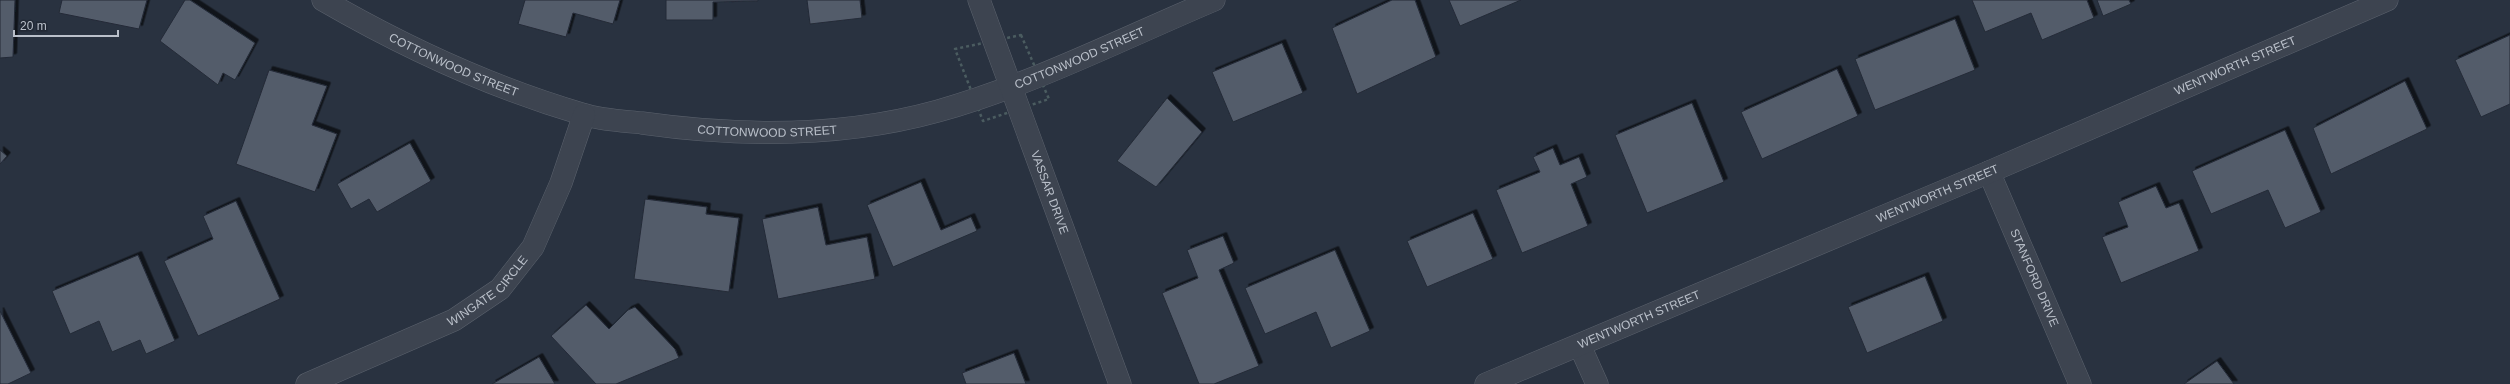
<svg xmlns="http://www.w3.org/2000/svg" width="2510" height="384" viewBox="0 0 2510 384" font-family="Helvetica,sans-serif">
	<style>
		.building { fill: #535b6b; stroke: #242b37; filter: url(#shadow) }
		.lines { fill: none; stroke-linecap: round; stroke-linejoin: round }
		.minor-casing { stroke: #5b626d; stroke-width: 23 }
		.path { stroke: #4b5c60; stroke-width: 2.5; stroke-dasharray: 3 3; stroke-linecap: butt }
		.minor { stroke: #3d4450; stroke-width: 22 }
		.labels { text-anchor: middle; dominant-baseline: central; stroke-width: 4; stroke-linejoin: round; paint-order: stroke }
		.street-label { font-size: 12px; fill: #bac0ca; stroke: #222935 }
	</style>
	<defs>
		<filter id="shadow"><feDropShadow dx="3.5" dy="-3.5" stdDeviation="0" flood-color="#0009"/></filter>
	</defs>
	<rect width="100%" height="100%" fill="#293240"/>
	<path class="building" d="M 0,0 L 15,0 L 13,57 L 0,58 Z
		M 62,0 L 147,0 L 139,29 L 59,13 Z
		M 185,0 L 190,0 L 255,43 L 235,80 L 223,73 L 218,85 L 160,41 Z
		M 525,0 L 620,0 L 613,24 L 573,13 L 566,37 L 518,24 Z
		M 666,0 L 758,0 L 758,1 L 713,2 L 713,20 L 666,20 Z
		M 807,0 L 860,0 L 862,18 L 810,24 Z
		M 1392,0 L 1415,0 L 1436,57 L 1357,94 L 1332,28 Z
		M 1449,0 L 1521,0 L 1460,26 Z
		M 1972,0 L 2087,0 L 2094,18 L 2042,40 L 2031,13 L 1985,32 Z
		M 2097,0 L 2129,0 L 2131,4 L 2103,16 Z
		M 1955,19 L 1975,70 L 1875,110 L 1855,59 Z
		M 2510,35 L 2510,104 L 2481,117 L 2455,60 Z
		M 1282,43 L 1303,93 L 1233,122 L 1212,72 Z
		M 1837,69 L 1858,116 L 1762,159 L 1741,112 Z
		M 269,70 L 327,86 L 312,125 L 337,134 L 315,192 L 236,164 Z
		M 2405,81 L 2427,129 L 2331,174 L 2313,128 Z
		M 1167,98 L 1202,132 L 1156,187 L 1117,161 Z
		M 1692,103 L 1724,182 L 1647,213 L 1615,135 Z
		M 2285,130 L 2321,212 L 2285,228 L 2268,190 L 2211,214 L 2192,171 Z
		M 410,143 L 431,181 L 377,212 L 369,199 L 351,209 L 337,184 Z
		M 1553,148 L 1560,165 L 1579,157 L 1587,177 L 1571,184 L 1588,226 L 1522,253 L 1496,190 L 1540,172 L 1533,157 Z
		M 0,150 L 7,156 L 0,164 Z
		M 921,182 L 941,230 L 971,217 L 977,231 L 893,267 L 867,205 Z
		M 2156,186 L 2166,208 L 2179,203 L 2199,251 L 2121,283 L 2102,237 L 2128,227 L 2118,202 Z
		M 645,199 L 707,207 L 706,214 L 739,218 L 729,292 L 634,279 Z
		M 236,201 L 280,299 L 198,336 L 164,261 L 213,239 L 203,216 Z
		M 818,207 L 826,245 L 867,237 L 875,279 L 778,299 L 762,219 Z
		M 1473,213 L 1493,259 L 1427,287 L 1407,241 Z
		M 1223,236 L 1234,263 L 1219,270 L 1259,366 L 1214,384 L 1199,384 L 1162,293 L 1198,278 L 1187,250 Z
		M 1335,250 L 1370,331 L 1331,348 L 1316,312 L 1265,334 L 1245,288 Z
		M 138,255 L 175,341 L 146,354 L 140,340 L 112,352 L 99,321 L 70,334 L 52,291 Z
		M 1925,276 L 1943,321 L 1867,353 L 1848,307 Z
		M 586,305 L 609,329 L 628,310 L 635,307 L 675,349 L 679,358 L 616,384 L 596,384 L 551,336 Z
		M 0,311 L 31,373 L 8,384 L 0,384 Z
		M 1014,353 L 1026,384 L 966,384 L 962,373 Z
		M 539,357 L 555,384 L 492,384 Z
		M 2217,361 L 2234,384 L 2184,384 Z"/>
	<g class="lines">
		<defs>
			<g id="minor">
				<path id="s1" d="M 323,0 C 406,48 490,87 582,114 C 601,120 623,121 642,123 C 741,137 841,138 938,111 C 1031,85 1124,38 1214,0"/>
				<path id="s2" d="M 979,0 L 1120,384"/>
				<path id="s3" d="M 1989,172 L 2080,384"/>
				<path d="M 1580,346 L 1597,384"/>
				<path id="s4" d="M 307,384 L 454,320 L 500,289 L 533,247 L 561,183 L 584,115"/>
				<path id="s5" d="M 1486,384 L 1989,172 L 2387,0"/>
			</g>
		</defs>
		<use href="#minor" class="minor-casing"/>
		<path class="path" d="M 1021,35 L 1049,99 L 983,121 L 955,49 Z"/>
		<use href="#minor" class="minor"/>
	</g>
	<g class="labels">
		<g class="street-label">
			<text stroke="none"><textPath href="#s1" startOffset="794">COTTONWOOD STREET</textPath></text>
			<text stroke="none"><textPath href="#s1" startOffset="146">COTTONWOOD STREET</textPath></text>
			<text stroke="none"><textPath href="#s5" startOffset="814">WENTWORTH STREET</textPath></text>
			<text stroke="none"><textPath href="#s1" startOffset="470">COTTONWOOD STREET</textPath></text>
			<text stroke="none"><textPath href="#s2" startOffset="205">VASSAR DRIVE</textPath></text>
			<text stroke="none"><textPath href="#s5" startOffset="490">WENTWORTH STREET</textPath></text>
			<text stroke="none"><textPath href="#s3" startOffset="115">STANFORD DRIVE</textPath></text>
			<text stroke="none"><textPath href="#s4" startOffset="205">WINGATE CIRCLE</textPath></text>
			<text stroke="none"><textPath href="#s5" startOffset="166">WENTWORTH STREET</textPath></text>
		</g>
	</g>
	<path d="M14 30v6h104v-6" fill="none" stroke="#bac0ca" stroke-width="2"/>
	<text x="20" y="30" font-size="12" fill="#bac0ca" stroke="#222935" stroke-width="3" paint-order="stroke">20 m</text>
</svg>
